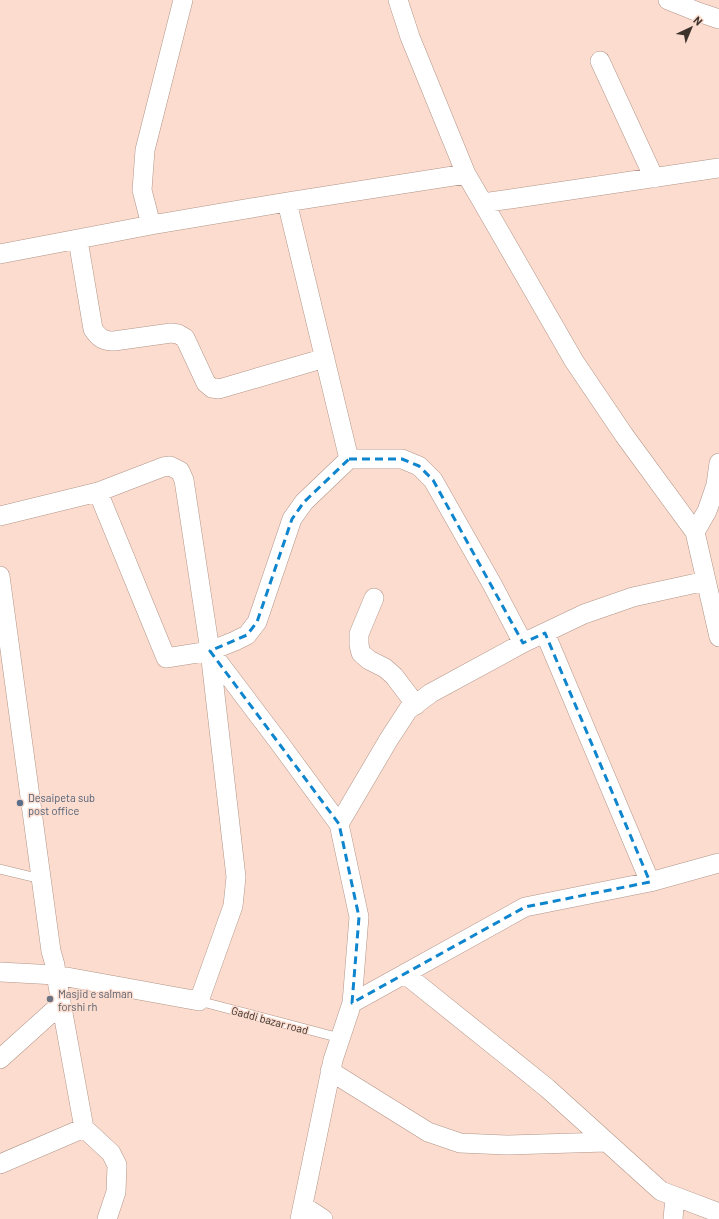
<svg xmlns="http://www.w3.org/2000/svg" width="719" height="1219" viewBox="0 0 719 1219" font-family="Barlow,sans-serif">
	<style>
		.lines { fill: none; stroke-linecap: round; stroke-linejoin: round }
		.lane-casing { stroke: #b29588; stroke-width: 10 }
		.street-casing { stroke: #b29588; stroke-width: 20 }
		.lane { stroke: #fff; stroke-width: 9 }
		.street { stroke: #fff; stroke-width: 19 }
		.marked { fill: none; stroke: #0f85ce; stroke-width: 3; stroke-dasharray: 8 5; stroke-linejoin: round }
		.service-dot { fill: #5c6f8a; stroke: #fbdcce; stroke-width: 1.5 }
		.worship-dot { fill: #6b7280; stroke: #fbdcce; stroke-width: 1.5 }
		.labels { text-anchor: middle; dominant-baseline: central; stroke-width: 3; stroke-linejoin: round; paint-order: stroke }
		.service-label { font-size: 11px; fill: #4e5e75; stroke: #fbdcce; text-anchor: start }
		.worship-label { font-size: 11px; fill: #5b616d; stroke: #fbdcce; text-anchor: start }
		.street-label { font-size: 11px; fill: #3d312c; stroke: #fbdcce }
	</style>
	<rect width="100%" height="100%" fill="#fbdcce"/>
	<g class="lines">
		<defs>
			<path id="lane" d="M 0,869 L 41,879
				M 199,1001 L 340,1038"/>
			<path id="street" d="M 398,0 L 410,37 L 466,174
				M 668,0 L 698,12 L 719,19
				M 600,61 L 654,178
				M 719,168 L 483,203 L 574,361 L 624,435 L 695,532 L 707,511 L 716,485 L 719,463
				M 287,202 L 349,459 L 402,459 L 419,466 L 433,480 L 492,584 L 523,643
				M 151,225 L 142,190 L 145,150 L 183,0
				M 78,240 L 93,329 C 99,338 103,341 114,341 L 171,333 L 178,334 L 185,338 L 206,383 L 212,388 L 219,389 L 325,358
				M 0,254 L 151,225 L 287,202 L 466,174 L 483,203
				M 98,492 L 163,467 L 170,466 L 180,471 L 184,480 L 210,651 L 278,741 L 339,824 L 359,917 L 352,1003 L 333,1060 L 300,1219
				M 0,516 L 98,492 L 166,658 L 210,651
				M 695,532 L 719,637
				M 0,576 L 51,951 L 55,965 L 56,975 L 199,1001 L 233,906 L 236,877 L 210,651 L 235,641 L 247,635 L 257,622 L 292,519 L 304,502 L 349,459
				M 374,598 L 359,634 L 359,645 L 361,653 L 369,660 L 385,668 L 394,676 L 416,705
				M 545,633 L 650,882
				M 339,824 L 389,739 L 408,710 L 431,693 L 523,643 L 584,614 L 633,597 L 706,581
				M 0,972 L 56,975 L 84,1128 L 0,1164
				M 405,974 L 547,1088 L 661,1191 L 719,1213
				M 352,1003 L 525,907 L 650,882 L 719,863
				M 0,1059 L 61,1004
				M 330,1071 L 428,1132 L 460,1143 L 506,1145 L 606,1142
				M 84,1128 L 111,1153 L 117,1165 L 116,1192 L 107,1219
				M 303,1206 L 323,1219
				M 673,1219 L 675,1197"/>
		</defs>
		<use href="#lane" class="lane-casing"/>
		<use href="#street" class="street-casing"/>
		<use href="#lane" class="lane"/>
		<use href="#street" class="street"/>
	</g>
	<path class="marked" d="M 349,459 L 402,459 L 419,466 L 433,480 L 523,643 L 545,633 L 650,882 L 525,907 L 352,1003 L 359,917 L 339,824 L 210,651 L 247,635 L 257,622 L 292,519 L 304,502 Z"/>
	<circle class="service-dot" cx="20" cy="803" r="4"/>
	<circle class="worship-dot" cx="50" cy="999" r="4"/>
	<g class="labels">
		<g class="service-label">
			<text x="28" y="797">Desaipeta sub<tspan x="28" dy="13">post office</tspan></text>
		</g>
		<g class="worship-label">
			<text x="58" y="993">Masjid e salman<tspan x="58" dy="13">forshi rh</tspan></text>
		</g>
		<g class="street-label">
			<text transform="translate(270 1020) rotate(15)">Gaddi bazar road</text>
		</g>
	</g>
	<g transform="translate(691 28) rotate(44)" stroke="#fbdcce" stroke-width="3" paint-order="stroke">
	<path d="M0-3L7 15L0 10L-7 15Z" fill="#3d312c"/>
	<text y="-6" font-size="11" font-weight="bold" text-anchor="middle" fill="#3d312c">N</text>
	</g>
</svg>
